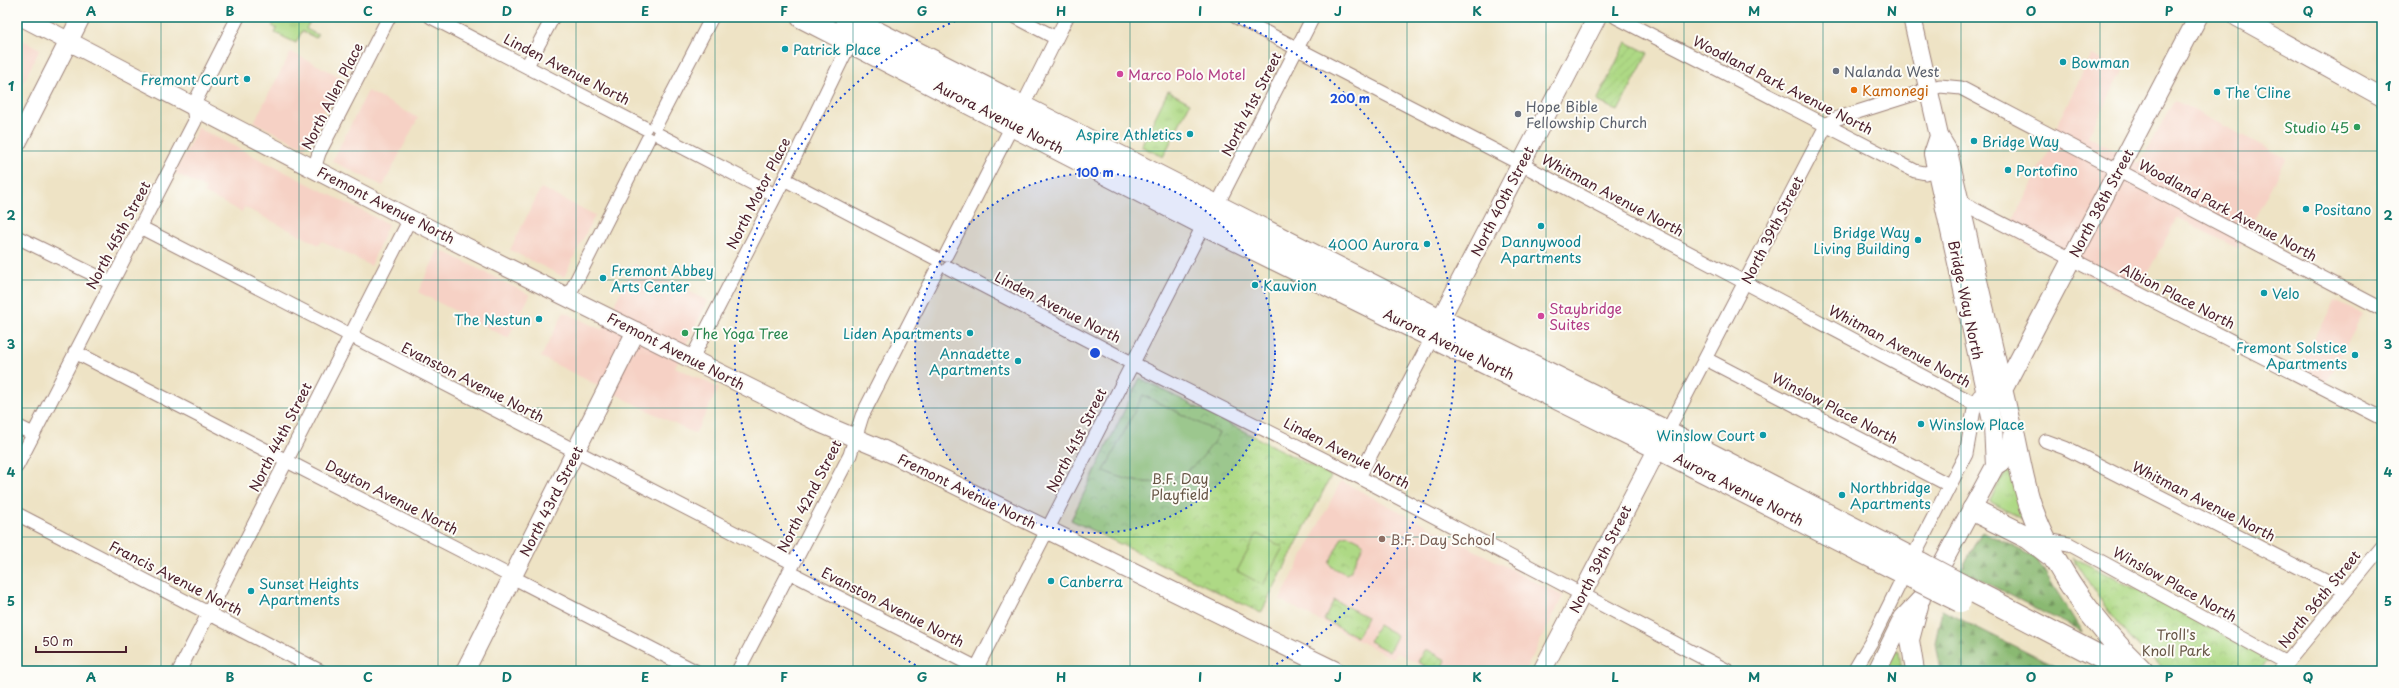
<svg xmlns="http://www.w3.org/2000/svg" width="2399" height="688" viewBox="0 0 2399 688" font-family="'Playpen Sans',sans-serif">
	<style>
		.built { fill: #f6d1c5 }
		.grass { fill: url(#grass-tufts); stroke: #7c7c58 }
		.forest { fill: url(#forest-firs); stroke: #6a6c4e }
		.park { fill: url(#park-crowns); stroke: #7c7c58 }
		.garden { fill: url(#garden-furrows); stroke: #7c7c58 }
		.pitch { fill: #aed985; stroke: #7c7c58 }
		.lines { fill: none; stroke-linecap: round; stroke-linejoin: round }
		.street-casing { stroke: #9c8178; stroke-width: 15 }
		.secondary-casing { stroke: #9c8178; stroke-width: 20 }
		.highway-casing { stroke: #9c8178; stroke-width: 24 }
		.street { stroke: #fff; stroke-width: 13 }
		.secondary { stroke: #fff; stroke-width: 18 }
		.highway { stroke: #fff; stroke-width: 22 }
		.highway-bridge-casing { stroke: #9c8178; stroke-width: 24; stroke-linecap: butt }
		.highway-bridge { stroke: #fff; stroke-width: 22 }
		.grid { fill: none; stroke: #0f766e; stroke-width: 1; stroke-opacity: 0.55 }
		.ring { fill: none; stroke: #1d4ed8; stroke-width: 2; stroke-dasharray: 2 4 }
		.culture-dot { fill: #0f9aa8; stroke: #fdfcf7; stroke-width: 1.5 }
		.worship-dot { fill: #6b7280; stroke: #fdfcf7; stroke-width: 1.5 }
		.hotel-dot { fill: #d1479c; stroke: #fdfcf7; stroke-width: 1.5 }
		.food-dot { fill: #e8710a; stroke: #fdfcf7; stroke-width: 1.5 }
		.leisure-dot { fill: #2e9e5b; stroke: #fdfcf7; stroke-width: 1.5 }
		.education-dot { fill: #8d6e63; stroke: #fdfcf7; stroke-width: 1.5 }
		.labels { text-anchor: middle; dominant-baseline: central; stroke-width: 4; stroke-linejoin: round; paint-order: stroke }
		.culture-label { font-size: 14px; fill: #0d838f; stroke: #fdfcf7; text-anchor: start }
		.street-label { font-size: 14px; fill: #4a1f2b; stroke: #fdfcf7 }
		.worship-label { font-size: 14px; fill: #5b616d; stroke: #fdfcf7; text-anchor: start }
		.hotel-label { font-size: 14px; fill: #b23c85; stroke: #fdfcf7; text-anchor: start }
		.food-label { font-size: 14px; fill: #c56008; stroke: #fdfcf7; text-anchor: start }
		.leisure-label { font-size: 14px; fill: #27864d; stroke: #fdfcf7; text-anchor: end }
		.park-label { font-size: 14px; fill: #685746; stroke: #fdfcf7 }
		.education-label { font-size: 14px; fill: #785e54; stroke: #fdfcf7; text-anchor: start }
		.centre { fill: #1d4ed8; stroke: #fdfcf7; stroke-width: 2 }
		.ring-label { font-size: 12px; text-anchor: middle; font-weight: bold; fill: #1d4ed8; stroke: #fdfcf7; stroke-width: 4; stroke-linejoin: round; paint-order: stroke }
		.neatline { fill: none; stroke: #0f766e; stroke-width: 1.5 }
		.grid-label { font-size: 13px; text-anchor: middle; font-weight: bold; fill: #0f766e }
	</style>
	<defs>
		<pattern id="grass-tufts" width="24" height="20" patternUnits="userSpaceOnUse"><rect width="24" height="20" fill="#aed985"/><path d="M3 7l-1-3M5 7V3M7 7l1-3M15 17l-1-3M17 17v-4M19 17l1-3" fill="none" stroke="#97ba73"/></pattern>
		<pattern id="forest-firs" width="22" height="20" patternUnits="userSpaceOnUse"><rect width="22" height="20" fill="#8ab972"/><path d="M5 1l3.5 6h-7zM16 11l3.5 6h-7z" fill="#73965e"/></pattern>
		<pattern id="park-crowns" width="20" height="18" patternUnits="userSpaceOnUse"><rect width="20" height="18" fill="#aed985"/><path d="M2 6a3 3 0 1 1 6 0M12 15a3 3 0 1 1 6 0" fill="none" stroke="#97ba73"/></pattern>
		<pattern id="garden-furrows" width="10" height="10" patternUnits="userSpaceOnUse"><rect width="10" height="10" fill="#aed985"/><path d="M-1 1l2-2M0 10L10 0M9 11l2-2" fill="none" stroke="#97ba73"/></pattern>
	</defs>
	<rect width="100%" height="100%" fill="#fdfcf7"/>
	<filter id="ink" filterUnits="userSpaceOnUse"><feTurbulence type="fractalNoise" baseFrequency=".025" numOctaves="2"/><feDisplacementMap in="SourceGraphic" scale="8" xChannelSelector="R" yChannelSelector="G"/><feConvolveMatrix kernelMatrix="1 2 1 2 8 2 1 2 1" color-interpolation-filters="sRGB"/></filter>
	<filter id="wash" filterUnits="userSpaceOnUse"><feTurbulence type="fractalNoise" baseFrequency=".012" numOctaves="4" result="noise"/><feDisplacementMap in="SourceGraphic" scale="16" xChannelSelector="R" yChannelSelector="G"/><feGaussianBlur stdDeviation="0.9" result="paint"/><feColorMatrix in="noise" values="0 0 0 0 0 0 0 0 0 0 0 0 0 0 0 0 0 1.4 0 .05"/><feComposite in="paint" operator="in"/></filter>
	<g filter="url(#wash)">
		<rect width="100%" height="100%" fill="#eee3c5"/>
		<path class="built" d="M 17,37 L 40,49 L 17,95 Z
			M 291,52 L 341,77 L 305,148 L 254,122 Z
			M 2092,55 L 2123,71 L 2088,136 L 2139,164 L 2174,100 L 2286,158 L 2239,249 L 2177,218 L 2134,298 L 2006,233 L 2050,149 L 2059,120 Z
			M 368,91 L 418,118 L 383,186 L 332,161 Z
			M 198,128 L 388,224 L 371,266 L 322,241 L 319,245 L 244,207 L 242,212 L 204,193 L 206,189 L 175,173 Z
			M 541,188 L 595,215 L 564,277 L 510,250 Z
			M 439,249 L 530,295 L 508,338 L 418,292 Z
			M 634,264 L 708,301 L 675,367 L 719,388 L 695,434 L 541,357 L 564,312 L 602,330 Z
			M 2335,300 L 2363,314 L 2327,382 L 2299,368 Z
			M 1341,481 L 1563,596 L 1525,671 L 1419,671 L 1422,666 L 1396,652 L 1392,658 L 1280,600 Z"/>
		<path class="grass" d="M 271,17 L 282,20 L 278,17 L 298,17 L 306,21 L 308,17 L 312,17 L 306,29 L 318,35 L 316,38 L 302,31 L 296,43 L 275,33 L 277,29 L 272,26 L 276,20 Z
			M 1168,91 L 1190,103 L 1163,157 L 1141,146 Z
			M 2010,464 L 2026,521 L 1989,501 Z
			M 1896,650 L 1899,652 L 1902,671 L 1884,671 Z"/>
		<path class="forest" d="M 1982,531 L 2036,558 L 2082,632 L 1961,570 Z
			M 1942,610 L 2064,671 L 1940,671 L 1935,643 Z"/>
		<path class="park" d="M 1140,378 L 1331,476 L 1261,613 L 1071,520 Z
			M 1348,535 L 1360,541 L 1363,545 L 1350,572 L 1346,574 L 1332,567 L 1329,563 L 1342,537 Z
			M 2073,557 L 2269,658 L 2258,671 L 2166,671 C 2122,634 2102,605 2073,557 Z
			M 1334,600 L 1367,617 L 1357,637 L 1324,620 Z"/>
		<path class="garden" d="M 1626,42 L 1648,53 L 1618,111 L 1597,101 Z
			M 1424,650 L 1428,650 L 1446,660 L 1441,671 L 1422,670 L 1424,665 L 1418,662 Z"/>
		<path class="pitch" d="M 1143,395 L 1219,433 C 1191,482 1156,494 1104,471 Z
			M 1257,534 L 1283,547 L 1263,585 L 1237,571 Z
			M 1378,625 L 1397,636 L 1389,652 L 1369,641 Z"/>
	</g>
	<g filter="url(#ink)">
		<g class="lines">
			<defs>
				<path id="street" d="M 431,17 L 645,128
					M 1016,17 L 1056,38
					M 1236,17 L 1521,164 L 1975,404
					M 1616,17 L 1915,171 L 1925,173 L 1937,170
					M 527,66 L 553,17
					M 1023,105 L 1067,17
					M 656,125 L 712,17
					M 659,135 L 775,195
					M 314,169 L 319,153 L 389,17
					M 784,179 L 935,258
					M 1960,202 L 2382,418
					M 1217,205 L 1313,17
					M 140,227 L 793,563
					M 17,237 L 111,283
					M 946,255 L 1013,124
					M 949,268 L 1122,358 L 1359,477 L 1728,671
					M 568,297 L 648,139
					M 75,352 L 695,671
					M 692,358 L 784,179 L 851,41
					M 1706,359 L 1949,485
					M 17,426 L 33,434
					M 1667,432 L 1827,124 L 1835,119 L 1940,86 L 1961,88 L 2382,309
					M 2046,441 L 2065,448 L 2345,591
					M 17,466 L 195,121 L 193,106 L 238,17
					M 1359,477 L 1433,336
					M 17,514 L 320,671
					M 2046,540 L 2069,544 L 2287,663
					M 1912,559 L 1966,454 L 1975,404 L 1979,396
					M 789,572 L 983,671
					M 179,671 L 410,219
					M 738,671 L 850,455 L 862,416 L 937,269
					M 975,671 L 1204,224
					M 1854,671 L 1871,642 L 1905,573
					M 2280,671 L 2382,547"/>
				<path id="secondary" d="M 22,17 L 410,219 L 822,424 L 884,450 L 1336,671
					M 1912,17 L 1939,136 L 1948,151 L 2014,436 L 2006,459 L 1995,466 L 1942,564
					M 2237,17 L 2382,97
					M 1939,136 L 1933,154 L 1993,426 L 1995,466
					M 17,143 L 81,17
					M 1440,320 L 1596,19
					M 2003,390 L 2198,17
					M 465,671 L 636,331
					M 1542,671 L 1658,448
					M 1877,671 L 1903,618 L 1921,599
					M 1915,671 L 1910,640 L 1919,606"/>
				<path id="highway" d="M 802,17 L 1204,224 L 1658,448 L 1914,578
					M 846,17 L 1440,320 L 1667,432 L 1922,564
					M 2014,436 C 2019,459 2023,484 2031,507 C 2052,566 2097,628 2142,671
					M 1973,510 L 2029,538 L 2051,555
					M 1967,588 L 2127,671"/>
			</defs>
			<use href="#street" class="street-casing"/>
			<use href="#secondary" class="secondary-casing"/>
			<use href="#highway" class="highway-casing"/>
			<use href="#street" class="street"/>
			<use href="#secondary" class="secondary"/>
			<use href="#highway" class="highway"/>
			<defs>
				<path id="highway-bridge" d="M 1922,564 L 1967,588
					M 1914,578 L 1960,601"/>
			</defs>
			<use href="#highway-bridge" class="highway-bridge-casing"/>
			<use href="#highway-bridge" class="highway-bridge"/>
		</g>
	</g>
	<path class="grid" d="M 161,17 L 161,671M 299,17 L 299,671M 438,17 L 438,671M 576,17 L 576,671M 715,17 L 715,671M 853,17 L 853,671M 992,17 L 992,671M 1130,17 L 1130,671M 1269,17 L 1269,671M 1407,17 L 1407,671M 1546,17 L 1546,671M 1684,17 L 1684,671M 1823,17 L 1823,671M 1961,17 L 1961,671M 2100,17 L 2100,671M 2238,17 L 2238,671M 17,151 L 2382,151M 17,280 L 2382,280M 17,408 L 2382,408M 17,537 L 2382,537"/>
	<circle cx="1095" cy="353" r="180" fill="#1d4ed8" fill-opacity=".12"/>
	<g class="ring">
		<circle cx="1095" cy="353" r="180"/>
		<path d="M926 671A360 360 0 0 1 963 18M1227 18A360 360 0 0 1 1264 671"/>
	</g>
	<g class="culture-dot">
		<circle cx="785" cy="49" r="4"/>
		<circle cx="2063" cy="62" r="4"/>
		<circle cx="247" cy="79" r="4"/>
		<circle cx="2217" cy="92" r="4"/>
		<circle cx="1190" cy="134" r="4"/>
		<circle cx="1974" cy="141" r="4"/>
		<circle cx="2008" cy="170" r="4"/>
		<circle cx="2306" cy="209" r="4"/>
		<circle cx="1541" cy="226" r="4"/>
		<circle cx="1918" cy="240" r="4"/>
		<circle cx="1427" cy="244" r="4"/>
		<circle cx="603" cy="278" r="4"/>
		<circle cx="1255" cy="285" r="4"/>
		<circle cx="2264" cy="293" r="4"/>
		<circle cx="539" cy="319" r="4"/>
		<circle cx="970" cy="333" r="4"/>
		<circle cx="2355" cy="355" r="4"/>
		<circle cx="1018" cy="361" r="4"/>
		<circle cx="1921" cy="424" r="4"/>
		<circle cx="1763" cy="435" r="4"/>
		<circle cx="1842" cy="495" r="4"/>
		<circle cx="1051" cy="581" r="4"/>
		<circle cx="251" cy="591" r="4"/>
	</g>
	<g class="worship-dot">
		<circle cx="1836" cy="71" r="4"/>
		<circle cx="1518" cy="114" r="4"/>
	</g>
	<g class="hotel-dot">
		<circle cx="1120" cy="74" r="4"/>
		<circle cx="1541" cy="316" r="4"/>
	</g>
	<circle class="food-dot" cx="1854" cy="90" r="4"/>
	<g class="leisure-dot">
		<circle cx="2357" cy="127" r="4"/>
		<circle cx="685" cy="333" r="4"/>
	</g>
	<circle class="education-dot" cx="1382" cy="539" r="4"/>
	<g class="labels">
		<g class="culture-label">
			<text x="793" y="49">Patrick Place</text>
			<text x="2071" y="62">Bowman</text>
			<text x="239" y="79" text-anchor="end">Fremont Court</text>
			<text x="2225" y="92">The ‘Cline</text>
			<text x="1182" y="134" text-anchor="end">Aspire Athletics</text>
			<text x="1982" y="141">Bridge Way</text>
			<text x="2016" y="170">Portofino</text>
			<text x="2314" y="209">Positano</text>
			<text x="1910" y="232" text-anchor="end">Bridge Way<tspan x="1910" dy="16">Living Building</tspan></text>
			<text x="1541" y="241" text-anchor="middle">Dannywood<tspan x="1541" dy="16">Apartments</tspan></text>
			<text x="1419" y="244" text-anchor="end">4000 Aurora</text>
			<text x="611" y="270">Fremont Abbey<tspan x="611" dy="16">Arts Center</tspan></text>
			<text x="1263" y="285">Kauvion</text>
			<text x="2272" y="293">Velo</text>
			<text x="531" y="319" text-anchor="end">The Nestun</text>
			<text x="962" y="333" text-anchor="end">Liden Apartments</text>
			<text x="2347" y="347" text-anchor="end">Fremont Solstice<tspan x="2347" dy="16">Apartments</tspan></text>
			<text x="1010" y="353" text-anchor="end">Annadette<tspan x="1010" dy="16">Apartments</tspan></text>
			<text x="1929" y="424">Winslow Place</text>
			<text x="1755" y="435" text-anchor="end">Winslow Court</text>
			<text x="1850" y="487">Northbridge<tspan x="1850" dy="16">Apartments</tspan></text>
			<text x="1059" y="581">Canberra</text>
			<text x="259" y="583">Sunset Heights<tspan x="259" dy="16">Apartments</tspan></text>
		</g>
		<g class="street-label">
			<text transform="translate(567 69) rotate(27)">Linden Avenue North</text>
			<text transform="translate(1783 85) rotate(27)">Woodland Park Avenue North</text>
			<text transform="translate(332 96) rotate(-63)">North Allen Place</text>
			<text transform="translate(1251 104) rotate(-63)">North 41st Street</text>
			<text transform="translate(999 117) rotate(27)">Aurora Avenue North</text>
			<text transform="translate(758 193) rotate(-63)">North Motor Place</text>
			<text transform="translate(1613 195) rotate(28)">Whitman Avenue North</text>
			<text transform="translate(1502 201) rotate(-63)">North 40th Street</text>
			<text transform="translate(2101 203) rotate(-62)">North 38th Street</text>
			<text transform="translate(386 205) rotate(27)">Fremont Avenue North</text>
			<text transform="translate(2228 210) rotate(28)">Woodland Park Avenue North</text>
			<text transform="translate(1772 230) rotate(-63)">North 39th Street</text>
			<text transform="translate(118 235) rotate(-62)">North 45th Street</text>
			<text transform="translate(2178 296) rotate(27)">Albion Place North</text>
			<text transform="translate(1966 300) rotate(78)">Bridge Way North</text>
			<text transform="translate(1058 307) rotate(27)">Linden Avenue North</text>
			<text transform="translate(1449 344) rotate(26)">Aurora Avenue North</text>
			<text transform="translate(1900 346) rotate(28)">Whitman Avenue North</text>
			<text transform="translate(676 351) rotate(27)">Fremont Avenue North</text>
			<text transform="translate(473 382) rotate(27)">Evanston Avenue North</text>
			<text transform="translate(1835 408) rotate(27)">Winslow Place North</text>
			<text transform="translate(280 437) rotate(-63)">North 44th Street</text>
			<text transform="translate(1076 440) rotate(-63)">North 41st Street</text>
			<text transform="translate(1347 453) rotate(27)">Linden Avenue North</text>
			<text transform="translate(1739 489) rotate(27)">Aurora Avenue North</text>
			<text transform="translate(967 491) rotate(26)">Fremont Avenue North</text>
			<text transform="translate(809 496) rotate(-63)">North 42nd Street</text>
			<text transform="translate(392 497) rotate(27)">Dayton Avenue North</text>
			<text transform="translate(551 501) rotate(-63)">North 43rd Street</text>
			<text transform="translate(2204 501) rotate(27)">Whitman Avenue North</text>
			<text transform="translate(1600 559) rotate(-63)">North 39th Street</text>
			<text transform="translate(176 578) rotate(27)">Francis Avenue North</text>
			<text transform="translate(2175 584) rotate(29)">Winslow Place North</text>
			<text transform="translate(2319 599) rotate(-51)">North 36th Street</text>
			<text transform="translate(893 607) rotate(27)">Evanston Avenue North</text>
		</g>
		<g class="worship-label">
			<text x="1844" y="71">Nalanda West</text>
			<text x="1526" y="106">Hope Bible<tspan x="1526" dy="16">Fellowship Church</tspan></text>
		</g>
		<g class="hotel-label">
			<text x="1128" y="74">Marco Polo Motel</text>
			<text x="1549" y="308">Staybridge<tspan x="1549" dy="16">Suites</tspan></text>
		</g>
		<g class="food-label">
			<text x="1862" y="90">Kamonegi</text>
		</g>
		<g class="leisure-label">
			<text x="2349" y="127">Studio 45</text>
			<text x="693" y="333" text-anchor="start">The Yoga Tree</text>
		</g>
		<g class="park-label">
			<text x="1180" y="478">B.F. Day<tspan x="1180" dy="16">Playfield</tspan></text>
			<text x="2176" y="634">Troll's<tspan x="2176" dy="16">Knoll Park</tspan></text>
		</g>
		<g class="education-label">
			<text x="1390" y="539">B.F. Day School</text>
		</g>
	</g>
	<circle cx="1095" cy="353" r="6" class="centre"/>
	<g class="ring-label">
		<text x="1350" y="103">200 m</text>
		<text x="1095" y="177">100 m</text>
	</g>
	<rect width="2399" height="688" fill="none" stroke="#fdfcf7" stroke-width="44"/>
	<path d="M36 646v6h90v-6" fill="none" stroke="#4a1f2b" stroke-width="2"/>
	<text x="42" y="646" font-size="12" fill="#4a1f2b" stroke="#fdfcf7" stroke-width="3" paint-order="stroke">50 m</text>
	<rect x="22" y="22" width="2355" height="644" class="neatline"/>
	<g class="grid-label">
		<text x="91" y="16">A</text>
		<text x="230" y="16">B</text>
		<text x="368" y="16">C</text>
		<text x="507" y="16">D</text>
		<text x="645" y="16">E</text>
		<text x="784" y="16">F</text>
		<text x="922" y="16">G</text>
		<text x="1061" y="16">H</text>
		<text x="1200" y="16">I</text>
		<text x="1338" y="16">J</text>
		<text x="1477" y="16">K</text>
		<text x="1615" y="16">L</text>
		<text x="1754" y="16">M</text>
		<text x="1892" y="16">N</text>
		<text x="2031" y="16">O</text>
		<text x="2169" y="16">P</text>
		<text x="2308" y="16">Q</text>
		<text x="11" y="91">1</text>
		<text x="2388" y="91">1</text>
		<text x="11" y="220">2</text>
		<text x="2388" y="220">2</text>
		<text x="11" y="349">3</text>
		<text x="2388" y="349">3</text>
		<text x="11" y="477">4</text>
		<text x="2388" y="477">4</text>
		<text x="11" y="606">5</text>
		<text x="2388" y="606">5</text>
		<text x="91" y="682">A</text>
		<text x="230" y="682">B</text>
		<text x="368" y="682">C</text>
		<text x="507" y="682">D</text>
		<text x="645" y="682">E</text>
		<text x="784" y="682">F</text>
		<text x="922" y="682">G</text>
		<text x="1061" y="682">H</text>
		<text x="1200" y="682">I</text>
		<text x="1338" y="682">J</text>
		<text x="1477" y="682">K</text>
		<text x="1615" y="682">L</text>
		<text x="1754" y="682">M</text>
		<text x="1892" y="682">N</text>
		<text x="2031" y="682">O</text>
		<text x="2169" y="682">P</text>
		<text x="2308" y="682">Q</text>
	</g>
</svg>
